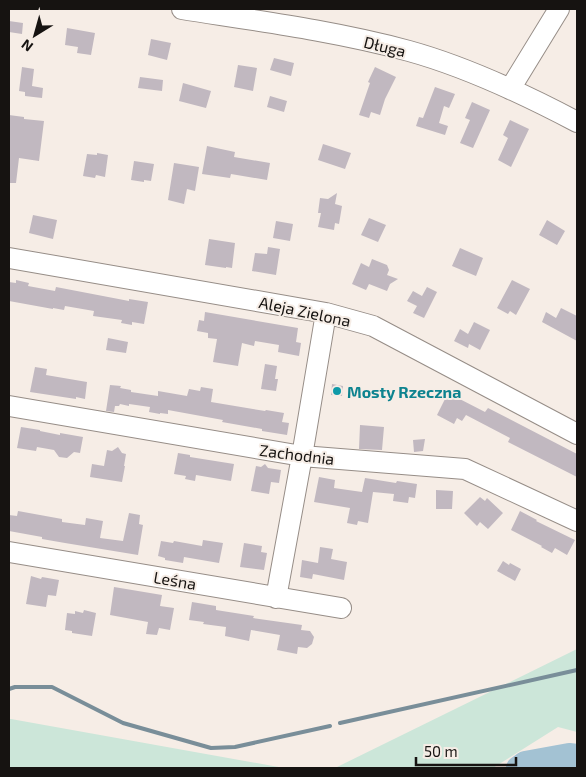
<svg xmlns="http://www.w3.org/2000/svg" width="586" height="777" viewBox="0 0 586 777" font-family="'Exo 2',sans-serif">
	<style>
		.green { fill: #cce6d9 }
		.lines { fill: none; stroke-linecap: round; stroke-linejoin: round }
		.stream { stroke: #798e99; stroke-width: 4 }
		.river { stroke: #a3c2d3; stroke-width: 24 }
		.building { fill: #c1b8c0 }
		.minor-casing { stroke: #968d87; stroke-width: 22 }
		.minor { stroke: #fff; stroke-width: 20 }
		.culture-dot { fill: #0f9aa8; stroke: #f6ede6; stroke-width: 2 }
		.labels { text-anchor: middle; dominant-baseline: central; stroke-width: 4; stroke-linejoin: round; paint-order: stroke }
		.street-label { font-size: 16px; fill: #161311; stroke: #f6ede6 }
		.culture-label { font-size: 16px; font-weight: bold; fill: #0d838f; stroke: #f6ede6; text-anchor: start }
	</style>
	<rect width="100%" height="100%" fill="#f6ede6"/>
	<path class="green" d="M 577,649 L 577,732 L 558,727 L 493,768 L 335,768 Z
		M 9,719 L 11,719 L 284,768 L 9,768 Z"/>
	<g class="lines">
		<path class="stream" d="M 9,689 L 15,687 L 52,687 L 123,723 L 211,748 L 235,747 L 330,726
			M 340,723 L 577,670"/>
		<path class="river" d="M 518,768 L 525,763 L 569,755 L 577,756"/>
	</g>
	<path class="building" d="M 9,21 L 23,23 L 22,34 L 9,32 Z
		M 67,28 L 95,33 L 91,55 L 77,53 L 78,47 L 65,45 Z
		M 151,39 L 171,43 L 167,60 L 148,55 Z
		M 274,58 L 294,63 L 291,76 L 270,70 Z
		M 238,65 L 257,68 L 253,91 L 234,87 Z
		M 22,67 L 34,69 L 32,86 L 43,88 L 42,98 L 25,96 L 25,92 L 19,91 Z
		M 375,67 L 396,77 L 385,99 L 380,115 L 371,112 L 369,118 L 359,115 L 370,83 L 368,82 Z
		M 140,77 L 163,80 L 162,91 L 138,88 Z
		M 183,83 L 211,91 L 206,108 L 179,101 Z
		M 435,87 L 455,94 L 449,108 L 444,106 L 439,123 L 448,126 L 445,135 L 416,126 L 419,117 L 423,118 Z
		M 270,96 L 287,101 L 284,112 L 267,107 Z
		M 472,102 L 490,110 L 473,148 L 460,143 L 470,120 L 465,118 Z
		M 9,115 L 24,117 L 24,119 L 44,121 L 39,161 L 19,158 L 16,183 L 9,183 Z
		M 510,120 L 529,129 L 511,167 L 498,160 L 508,138 L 503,135 Z
		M 323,144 L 351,153 L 345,169 L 318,160 Z
		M 207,146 L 235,152 L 234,157 L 270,163 L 267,180 L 231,174 L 230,178 L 202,174 Z
		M 97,153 L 108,155 L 105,177 L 96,175 L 95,178 L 83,176 L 87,154 L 97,155 Z
		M 134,161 L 154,164 L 151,181 L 144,180 L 144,182 L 131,180 Z
		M 174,163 L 199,167 L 195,191 L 187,189 L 184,204 L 168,200 Z
		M 337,193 L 335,204 L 342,206 L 339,224 L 335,223 L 334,230 L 318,227 L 321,213 L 318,213 L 320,198 L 328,199 Z
		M 33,215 L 57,220 L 53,239 L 29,233 Z
		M 369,218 L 386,225 L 378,242 L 361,235 Z
		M 547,220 L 565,231 L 557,245 L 539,235 Z
		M 276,221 L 293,224 L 290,241 L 273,238 Z
		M 209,239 L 235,243 L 232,268 L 226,267 L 226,268 L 205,265 Z
		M 268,247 L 280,249 L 276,275 L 252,271 L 255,253 L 267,254 Z
		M 460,248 L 483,258 L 476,276 L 452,266 Z
		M 372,259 L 387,265 L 389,270 L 387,275 L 398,279 L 390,284 L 387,291 L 369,284 L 366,290 L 352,284 L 361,263 L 369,267 Z
		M 16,280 L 29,283 L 28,286 L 55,291 L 56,287 L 129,301 L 129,299 L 148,302 L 144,324 L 132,322 L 132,325 L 121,323 L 122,320 L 93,316 L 94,311 L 65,306 L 64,310 L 53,308 L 53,309 L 9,301 L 9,282 L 16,283 Z
		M 512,280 L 530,289 L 516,315 L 510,311 L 508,314 L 497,308 Z
		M 427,287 L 437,292 L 424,318 L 413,313 L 417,306 L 407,301 L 413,291 L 422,296 Z
		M 561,308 L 577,316 L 577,341 L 542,322 L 546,312 L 556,318 Z
		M 205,312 L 298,328 L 296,342 L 301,343 L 299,356 L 278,352 L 279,345 L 255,341 L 254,346 L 242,343 L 238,366 L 213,362 L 217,339 L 208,338 L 208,333 L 197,331 L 199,320 L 204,321 Z
		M 474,322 L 490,330 L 480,350 L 469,344 L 468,348 L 454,341 L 460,329 L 468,334 Z
		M 108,338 L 128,342 L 126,353 L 106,350 Z
		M 265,364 L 277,366 L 275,379 L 278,379 L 276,391 L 261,389 Z
		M 35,367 L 47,369 L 46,375 L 87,382 L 85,399 L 76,397 L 76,399 L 30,392 Z
		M 332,384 L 343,386 L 342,396 L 331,395 Z
		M 110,385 L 121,386 L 120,388 L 131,390 L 131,392 L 158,396 L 158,391 L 187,396 L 189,389 L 200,391 L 201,387 L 213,389 L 211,402 L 265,411 L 266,410 L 284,413 L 282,422 L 289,423 L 287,435 L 262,431 L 262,429 L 222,422 L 223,420 L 168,410 L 168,414 L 160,413 L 160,414 L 149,412 L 150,407 L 129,404 L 129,406 L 120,404 L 119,406 L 115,406 L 114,412 L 106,411 Z
		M 448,393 L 485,412 L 488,408 L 577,454 L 577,477 L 508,442 L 510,438 L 466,415 L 462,421 L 457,418 L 454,424 L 437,415 Z
		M 360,425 L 384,427 L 382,450 L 359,449 Z
		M 21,427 L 40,430 L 40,431 L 60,435 L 60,433 L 83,437 L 80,453 L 74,452 L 67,458 L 59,457 L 54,450 L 37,447 L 36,451 L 17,448 Z
		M 425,439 L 423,451 L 414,452 L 413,440 Z
		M 118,447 L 122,453 L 126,454 L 124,466 L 125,466 L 122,482 L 90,477 L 92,464 L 104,466 L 107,450 L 112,451 Z
		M 178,453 L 190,455 L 190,457 L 234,464 L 231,481 L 196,475 L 195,481 L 185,479 L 186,476 L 174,474 Z
		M 265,464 L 268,468 L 281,470 L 279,483 L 271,482 L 269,494 L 251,491 L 256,466 L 261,467 Z
		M 319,477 L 335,480 L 334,488 L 362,492 L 365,478 L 396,483 L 397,481 L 417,484 L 415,498 L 409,497 L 408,503 L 393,501 L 394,494 L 373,492 L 368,523 L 358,521 L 357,525 L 347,523 L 350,508 L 314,502 Z
		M 436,490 L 453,491 L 452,509 L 436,509 Z
		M 480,497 L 485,501 L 487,498 L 503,513 L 488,529 L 480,522 L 477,526 L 464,513 Z
		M 18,511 L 62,519 L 62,522 L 85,525 L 86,518 L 103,521 L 100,538 L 123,541 L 129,513 L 140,515 L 139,524 L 143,525 L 138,555 L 65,543 L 42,539 L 42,537 L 9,531 L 9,515 L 17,516 Z
		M 520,511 L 537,520 L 536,521 L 575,540 L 567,555 L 555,548 L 552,553 L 541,547 L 542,546 L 511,530 Z
		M 203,540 L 223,543 L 219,563 L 184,557 L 183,563 L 165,560 L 165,558 L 158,556 L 161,541 L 173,543 L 174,541 L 202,546 Z
		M 244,543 L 262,546 L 261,552 L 267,553 L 264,570 L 240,567 Z
		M 320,547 L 333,549 L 331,559 L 347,562 L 344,580 L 313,574 L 312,579 L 300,577 L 302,560 L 318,563 Z
		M 503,561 L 509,565 L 510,563 L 521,569 L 515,581 L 497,571 Z
		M 31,576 L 41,579 L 42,577 L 59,580 L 56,596 L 48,595 L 46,607 L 26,604 Z
		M 114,587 L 162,595 L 160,606 L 174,608 L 170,630 L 159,628 L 157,635 L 146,634 L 148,622 L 110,615 Z
		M 192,602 L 216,606 L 216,610 L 254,616 L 253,618 L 302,625 L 301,630 L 310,631 L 314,637 L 312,644 L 307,648 L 298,647 L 297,654 L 277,650 L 280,635 L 251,630 L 249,641 L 225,636 L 226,627 L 203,624 L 204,622 L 189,620 Z
		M 84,610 L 96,613 L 92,636 L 72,633 L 72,631 L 65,630 L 67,613 L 75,614 L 75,611 L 83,613 Z"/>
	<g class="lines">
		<defs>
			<path id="minor" d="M 182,9 C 258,21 335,31 409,51 C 467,67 524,94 577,122
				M 510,89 L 559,9
				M 9,258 L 326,313 L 373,326 L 577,434
				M 9,406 L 302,456 L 465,469 L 577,521
				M 9,552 L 341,608
				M 276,598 L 302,456 L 326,313"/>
		</defs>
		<use href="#minor" class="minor-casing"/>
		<use href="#minor" class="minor"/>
	</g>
	<circle class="culture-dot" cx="337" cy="391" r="5"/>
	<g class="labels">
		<g class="street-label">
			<text transform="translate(385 46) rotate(14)">Długa</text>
			<text transform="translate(305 311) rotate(12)">Aleja Zielona</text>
			<text transform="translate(297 454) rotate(7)">Zachodnia</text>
			<text transform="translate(175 580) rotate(10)">Leśna</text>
		</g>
		<g class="culture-label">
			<text x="347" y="391">Mosty Rzeczna</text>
		</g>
	</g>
	<rect width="586" height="777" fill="none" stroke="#161311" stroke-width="20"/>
	<g transform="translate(35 35) rotate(217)" stroke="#f6ede6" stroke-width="4" paint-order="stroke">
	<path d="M0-4L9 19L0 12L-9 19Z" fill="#161311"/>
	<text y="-8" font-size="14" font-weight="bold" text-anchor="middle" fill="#161311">N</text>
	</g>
	<path d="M416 757v8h100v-8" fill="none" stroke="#161311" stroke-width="2.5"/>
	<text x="424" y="757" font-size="15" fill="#161311" stroke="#f6ede6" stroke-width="4" paint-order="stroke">50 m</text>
</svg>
